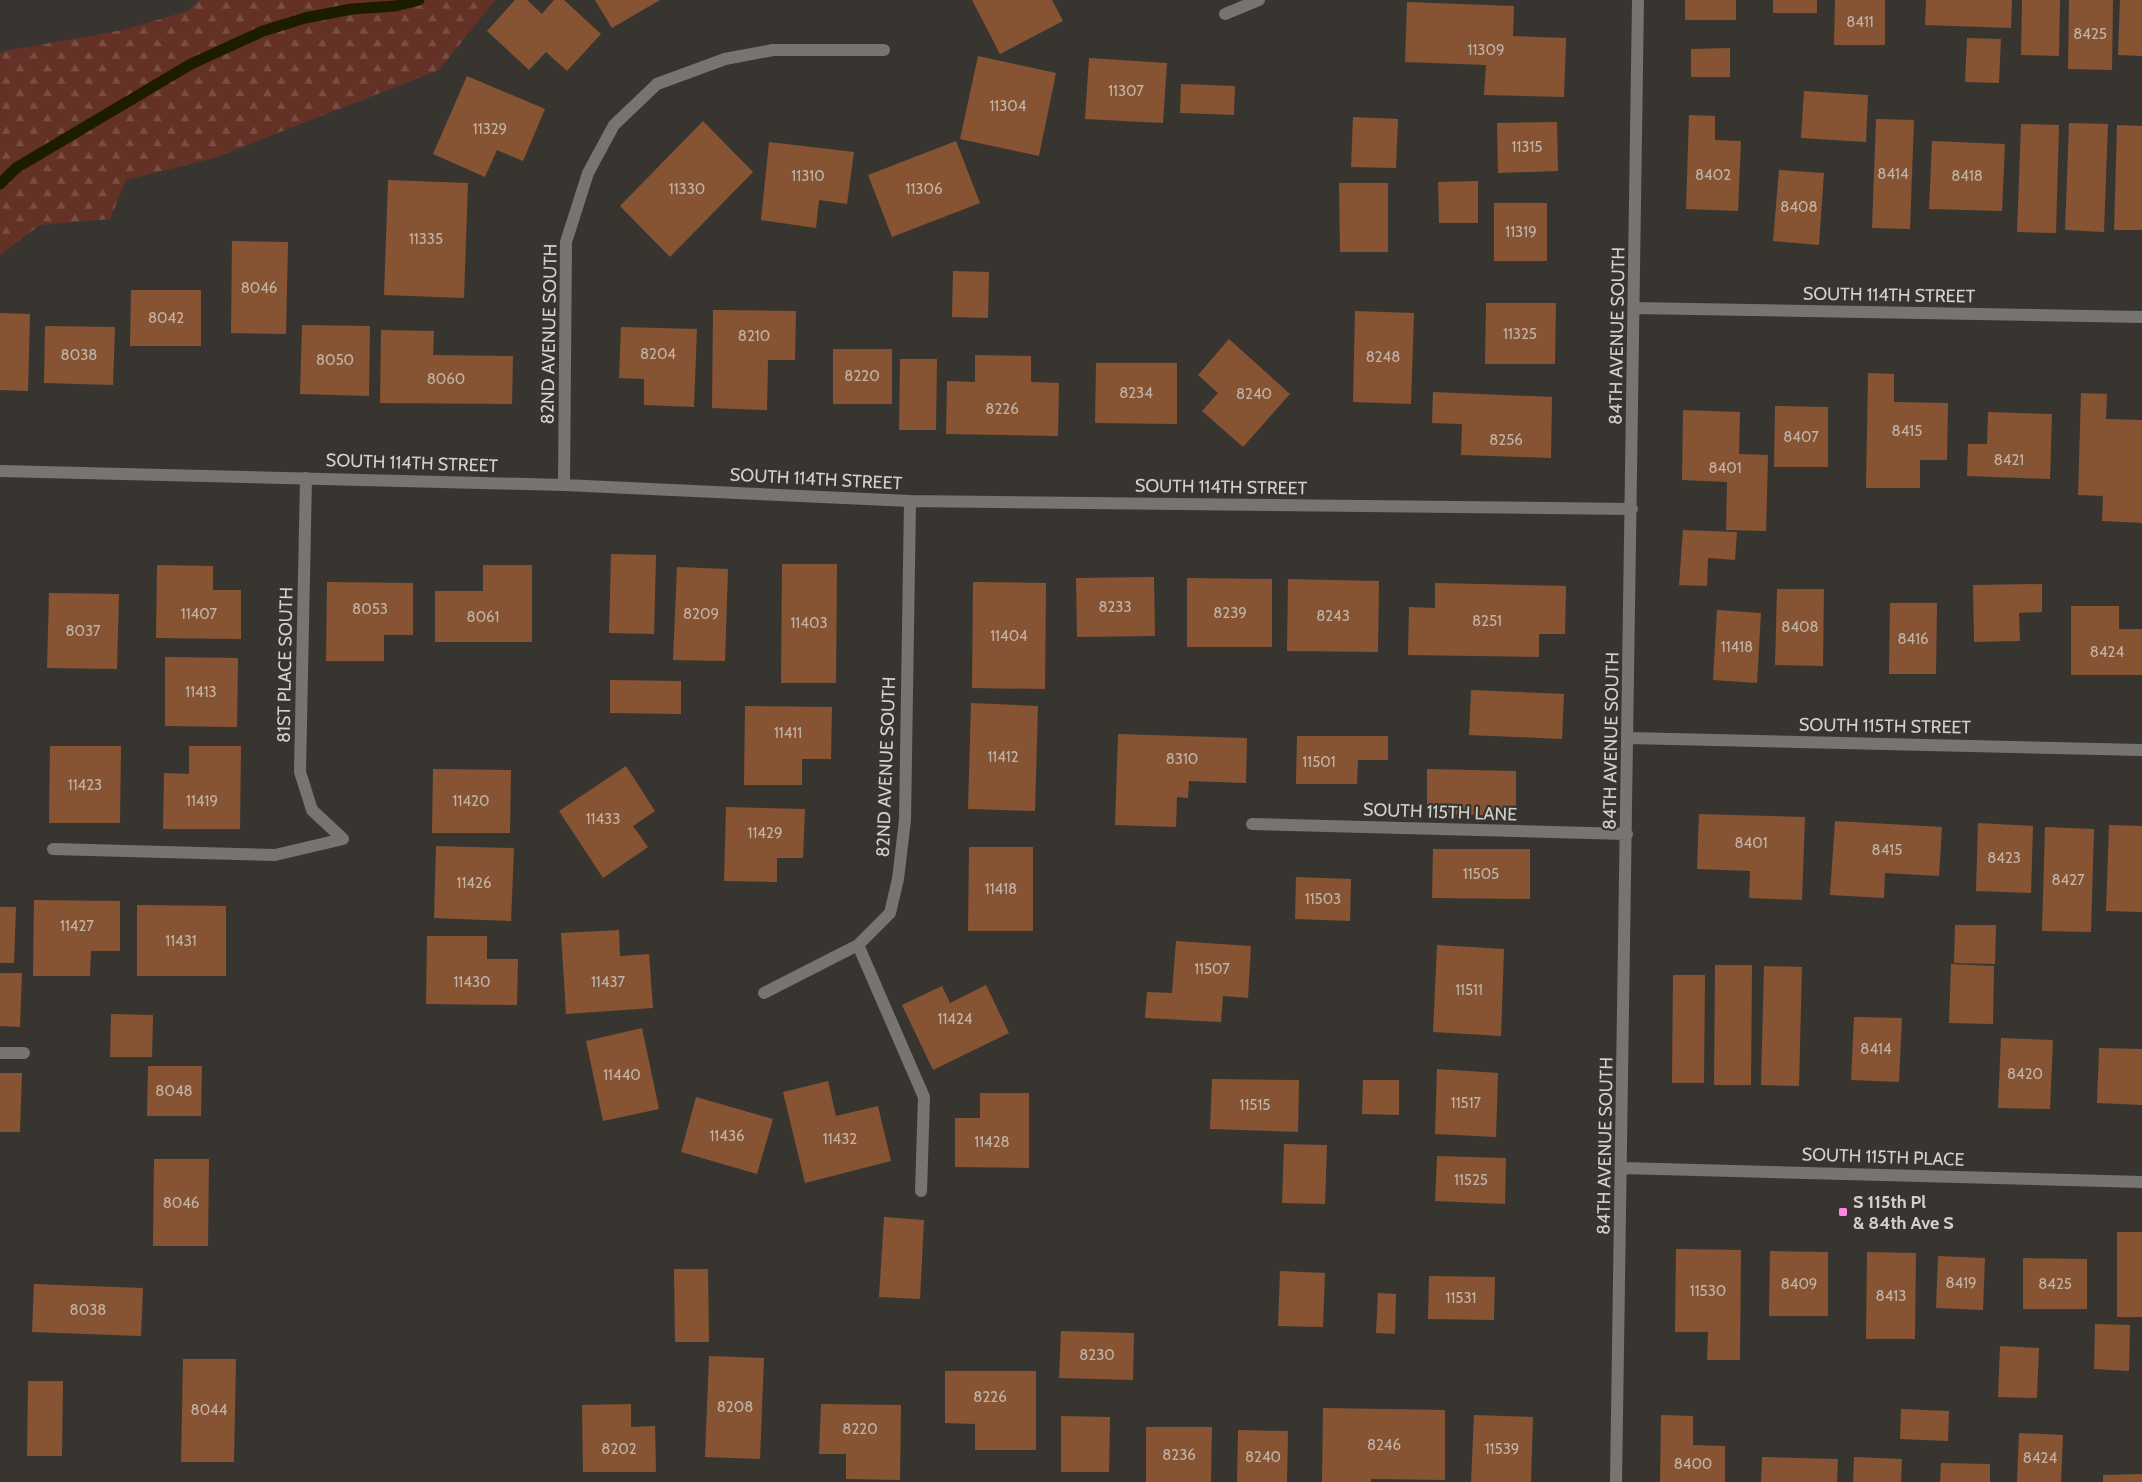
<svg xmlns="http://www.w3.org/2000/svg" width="2142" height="1482" viewBox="0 0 2142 1482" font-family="Cabin,sans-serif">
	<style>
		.forest { fill: url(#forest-firs) }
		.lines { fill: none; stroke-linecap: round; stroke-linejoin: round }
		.stream { stroke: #1b1c00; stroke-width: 11 }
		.building { fill: #865433 }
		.minor { stroke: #767572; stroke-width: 12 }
		.poi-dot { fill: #fe86e0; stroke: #383531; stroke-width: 2 }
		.labels { text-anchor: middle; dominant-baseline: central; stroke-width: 4.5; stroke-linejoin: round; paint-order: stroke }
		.number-label { font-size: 15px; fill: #c0b2a7 }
		.street-label { font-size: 18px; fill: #d3d1ce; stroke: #383531 }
		.poi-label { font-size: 18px; font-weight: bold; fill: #d3d1ce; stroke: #383531; text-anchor: start }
	</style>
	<defs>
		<pattern id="forest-firs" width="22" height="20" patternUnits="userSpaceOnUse" patternTransform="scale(1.25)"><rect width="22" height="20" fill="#633125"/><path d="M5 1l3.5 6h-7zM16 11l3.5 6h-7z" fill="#784e43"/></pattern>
	</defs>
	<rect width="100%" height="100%" fill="#383531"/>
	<path class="forest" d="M 199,0 L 495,0 L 439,70 L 214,158 L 126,180 L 110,219 L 40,225 L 0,255 L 0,54 L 5,51 L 123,30 L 188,11 Z"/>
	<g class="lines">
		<path class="stream" d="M 0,184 L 16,168 L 191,64 L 263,31 L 305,18 L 352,9 L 395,6 L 419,0"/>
	</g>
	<path class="building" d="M 515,0 L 527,0 L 542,14 L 554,0 L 564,0 L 601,34 L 567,71 L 546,52 L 529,70 L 487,31 Z
		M 595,0 L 660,0 L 612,28 Z
		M 972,0 L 1052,0 L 1063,21 L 1000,54 Z
		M 1685,0 L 1736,0 L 1736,20 L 1685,20 Z
		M 1773,0 L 1817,0 L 1817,13 L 1773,13 Z
		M 1835,0 L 1885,0 L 1885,45 L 1834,45 Z
		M 1926,0 L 2012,0 L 2011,28 L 1925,25 Z
		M 2022,0 L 2060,0 L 2059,56 L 2021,55 Z
		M 2069,0 L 2113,0 L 2112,70 L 2068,69 Z
		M 2120,0 L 2142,0 L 2142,56 L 2118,55 Z
		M 1407,2 L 1514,6 L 1513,36 L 1566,38 L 1564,97 L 1484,95 L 1486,65 L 1405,62 Z
		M 1967,38 L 2001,39 L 1999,83 L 1965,82 Z
		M 1730,48 L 1730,77 L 1691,77 L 1691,49 Z
		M 978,56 L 1056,73 L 1039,156 L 960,139 Z
		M 1089,58 L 1167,63 L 1163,123 L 1085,119 Z
		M 467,76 L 545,109 L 523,161 L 497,150 L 485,177 L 433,154 Z
		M 1181,84 L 1235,86 L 1234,115 L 1180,113 Z
		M 1804,91 L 1868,95 L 1866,142 L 1801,138 Z
		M 1689,115 L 1715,116 L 1715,140 L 1741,141 L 1738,211 L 1686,209 Z
		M 1353,117 L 1398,119 L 1396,168 L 1351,167 Z
		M 1876,119 L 1914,120 L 1910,229 L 1872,228 Z
		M 703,121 L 753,172 L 670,257 L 620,206 Z
		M 1557,122 L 1558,171 L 1498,173 L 1497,123 Z
		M 2069,123 L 2108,124 L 2104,232 L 2065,230 Z
		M 2021,124 L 2059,125 L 2056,233 L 2017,232 Z
		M 2117,125 L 2142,126 L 2142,230 L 2114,230 Z
		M 956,141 L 980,203 L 892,237 L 868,175 Z
		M 1932,141 L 2005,144 L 2002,211 L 1929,209 Z
		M 769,142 L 854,152 L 847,204 L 819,200 L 816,228 L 761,220 Z
		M 1779,170 L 1824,173 L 1819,245 L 1773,241 Z
		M 388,180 L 468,183 L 464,298 L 384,295 Z
		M 1478,181 L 1478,223 L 1439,223 L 1438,182 Z
		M 1339,183 L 1388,183 L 1388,252 L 1340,252 Z
		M 1494,203 L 1547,203 L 1547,261 L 1494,261 Z
		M 232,241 L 288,242 L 286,334 L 231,333 Z
		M 953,271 L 989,272 L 988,318 L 952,317 Z
		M 131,290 L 201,290 L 201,346 L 130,346 Z
		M 1486,303 L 1556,303 L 1555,364 L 1485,364 Z
		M 713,310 L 796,311 L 795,360 L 768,360 L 767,410 L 712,408 Z
		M 1355,311 L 1414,313 L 1411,404 L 1353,402 Z
		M 0,313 L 30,314 L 28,391 L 0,390 Z
		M 302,325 L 370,326 L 369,396 L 300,394 Z
		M 45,326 L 115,327 L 113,385 L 44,383 Z
		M 621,327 L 697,329 L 694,407 L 644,405 L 644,379 L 619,378 Z
		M 381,330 L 434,331 L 433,355 L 513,356 L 512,404 L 380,403 Z
		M 1229,339 L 1290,394 L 1243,447 L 1202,411 L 1218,393 L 1198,375 Z
		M 833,349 L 892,349 L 892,404 L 833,404 Z
		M 975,355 L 1031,356 L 1031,382 L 1059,383 L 1058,436 L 946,434 L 947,381 L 975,382 Z
		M 900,359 L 937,359 L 936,430 L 899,430 Z
		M 1096,363 L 1177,363 L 1177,424 L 1095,423 Z
		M 1868,373 L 1894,374 L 1894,402 L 1948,403 L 1947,460 L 1920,460 L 1920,488 L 1866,488 Z
		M 1433,392 L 1552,397 L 1551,458 L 1461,455 L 1462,424 L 1432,423 Z
		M 2081,393 L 2107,394 L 2106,419 L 2142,420 L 2142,523 L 2102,521 L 2103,496 L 2078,495 Z
		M 1775,406 L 1828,407 L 1828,467 L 1774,467 Z
		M 1683,410 L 1740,412 L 1739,454 L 1768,455 L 1766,531 L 1726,530 L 1727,482 L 1682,480 Z
		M 1988,412 L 2052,414 L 2050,479 L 1967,476 L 1968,444 L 1987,444 Z
		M 1683,530 L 1737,532 L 1735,560 L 1708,558 L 1707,586 L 1679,585 Z
		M 611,554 L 656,555 L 654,634 L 609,633 Z
		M 782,564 L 837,564 L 836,683 L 781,683 Z
		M 157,565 L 213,566 L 213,590 L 241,590 L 241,639 L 156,638 Z
		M 483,565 L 532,565 L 532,642 L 435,642 L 435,591 L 483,591 Z
		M 677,567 L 728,569 L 725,661 L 673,660 Z
		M 1154,577 L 1155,636 L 1077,637 L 1076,578 Z
		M 1187,578 L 1272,579 L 1272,647 L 1187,647 Z
		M 1288,579 L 1379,581 L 1378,652 L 1287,651 Z
		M 327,582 L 413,583 L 413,635 L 384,635 L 384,661 L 326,661 Z
		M 973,582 L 1046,583 L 1045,689 L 972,688 Z
		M 1435,583 L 1566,586 L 1565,634 L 1539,634 L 1539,657 L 1408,655 L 1409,607 L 1435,608 Z
		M 2042,584 L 2042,612 L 2019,613 L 2020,641 L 1974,642 L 1973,585 Z
		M 1777,589 L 1824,589 L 1823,666 L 1775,665 Z
		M 49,593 L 119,594 L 117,669 L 47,668 Z
		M 1890,603 L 1937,603 L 1936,674 L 1889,674 Z
		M 2071,606 L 2119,606 L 2119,629 L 2142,629 L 2142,675 L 2071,675 Z
		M 1717,610 L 1761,613 L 1757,683 L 1713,680 Z
		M 165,657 L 238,658 L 237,727 L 165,726 Z
		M 610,680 L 681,681 L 681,714 L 610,713 Z
		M 1471,690 L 1564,694 L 1562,739 L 1469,735 Z
		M 971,703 L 1038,706 L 1035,811 L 968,809 Z
		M 745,706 L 832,707 L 831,759 L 802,759 L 802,785 L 744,785 Z
		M 1118,734 L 1247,738 L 1246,783 L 1189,781 L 1188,798 L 1177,797 L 1176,827 L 1115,825 Z
		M 1297,736 L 1388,736 L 1388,760 L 1358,760 L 1357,784 L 1296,784 Z
		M 50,746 L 121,746 L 120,823 L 49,823 Z
		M 189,746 L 241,746 L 240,829 L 163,829 L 164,773 L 189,774 Z
		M 626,766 L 655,811 L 633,826 L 648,847 L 603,878 L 559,811 Z
		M 433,769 L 511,770 L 510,833 L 432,833 Z
		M 1427,769 L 1516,771 L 1516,816 L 1427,814 Z
		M 726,807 L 805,809 L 803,858 L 777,858 L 777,882 L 724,881 Z
		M 1699,814 L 1805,817 L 1802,900 L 1749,898 L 1750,871 L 1697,869 Z
		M 1835,821 L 1942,827 L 1939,876 L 1885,873 L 1884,898 L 1830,895 Z
		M 1978,823 L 2033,826 L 2031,893 L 1976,891 Z
		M 2109,825 L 2142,826 L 2142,912 L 2106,911 Z
		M 2045,827 L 2094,829 L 2091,932 L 2042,931 Z
		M 436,846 L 514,848 L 511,921 L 434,918 Z
		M 969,847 L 1033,847 L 1033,931 L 968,931 Z
		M 1433,849 L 1530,849 L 1530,899 L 1432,898 Z
		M 1296,877 L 1351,879 L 1350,921 L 1295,919 Z
		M 34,900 L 120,901 L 120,951 L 91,951 L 90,976 L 33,976 Z
		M 137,905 L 226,906 L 226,976 L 137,976 Z
		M 0,907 L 16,907 L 14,963 L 0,963 Z
		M 1955,925 L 1996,925 L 1995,964 L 1954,963 Z
		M 619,930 L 620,956 L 649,954 L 653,1008 L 566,1014 L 561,933 Z
		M 427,936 L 487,936 L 487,959 L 518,959 L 517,1005 L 426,1004 Z
		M 1176,941 L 1251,946 L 1248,998 L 1223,996 L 1221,1022 L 1145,1018 L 1147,992 L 1172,993 Z
		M 1437,945 L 1504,949 L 1501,1036 L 1433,1032 Z
		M 1951,964 L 1994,966 L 1993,1024 L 1949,1023 Z
		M 1715,965 L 1752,965 L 1751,1085 L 1714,1085 Z
		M 1764,966 L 1802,967 L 1799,1086 L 1761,1085 Z
		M 0,973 L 22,973 L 20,1027 L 0,1026 Z
		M 1673,975 L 1705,975 L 1704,1083 L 1672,1083 Z
		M 986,985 L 1009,1033 L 933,1070 L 902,1005 L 942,986 L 950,1003 Z
		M 111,1014 L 153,1015 L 152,1057 L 110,1057 Z
		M 1854,1017 L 1902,1018 L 1899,1082 L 1851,1080 Z
		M 642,1028 L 659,1109 L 603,1121 L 586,1041 Z
		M 2001,1038 L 2053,1040 L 2050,1109 L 1998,1108 Z
		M 2099,1048 L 2142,1049 L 2142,1105 L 2097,1103 Z
		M 148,1066 L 202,1066 L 201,1116 L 147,1116 Z
		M 1437,1069 L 1498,1073 L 1496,1137 L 1435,1134 Z
		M 0,1073 L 22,1073 L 20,1132 L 0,1132 Z
		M 1212,1079 L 1299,1080 L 1298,1132 L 1210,1129 Z
		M 1363,1080 L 1399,1080 L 1399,1115 L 1362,1114 Z
		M 828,1081 L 836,1116 L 878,1106 L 891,1161 L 805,1183 L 783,1092 Z
		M 980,1093 L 1029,1093 L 1029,1168 L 955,1167 L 955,1118 L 980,1118 Z
		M 696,1097 L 773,1119 L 757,1174 L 681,1152 Z
		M 1284,1144 L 1327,1145 L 1325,1204 L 1282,1203 Z
		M 1437,1156 L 1506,1158 L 1505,1204 L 1435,1201 Z
		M 154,1159 L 209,1159 L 208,1246 L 153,1246 Z
		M 884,1217 L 924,1220 L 920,1299 L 879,1297 Z
		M 2117,1232 L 2142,1232 L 2142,1317 L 2117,1317 Z
		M 1676,1249 L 1741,1250 L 1740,1360 L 1707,1360 L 1708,1332 L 1675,1332 Z
		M 1770,1251 L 1828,1252 L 1828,1316 L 1769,1316 Z
		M 1867,1252 L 1916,1253 L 1915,1339 L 1866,1339 Z
		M 1938,1256 L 1985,1258 L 1983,1310 L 1936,1308 Z
		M 2023,1258 L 2087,1259 L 2087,1309 L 2023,1309 Z
		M 674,1269 L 708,1269 L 709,1342 L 675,1342 Z
		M 1280,1271 L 1325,1273 L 1323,1327 L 1278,1326 Z
		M 1429,1276 L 1495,1277 L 1494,1320 L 1428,1319 Z
		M 34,1284 L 143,1288 L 141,1336 L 32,1332 Z
		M 1378,1293 L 1396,1294 L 1395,1334 L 1376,1333 Z
		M 2095,1324 L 2130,1325 L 2129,1371 L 2094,1369 Z
		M 1061,1331 L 1134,1333 L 1133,1380 L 1059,1378 Z
		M 2000,1346 L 2039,1348 L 2037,1398 L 1998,1397 Z
		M 709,1356 L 764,1358 L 760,1459 L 705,1457 Z
		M 183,1359 L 236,1359 L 234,1462 L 181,1462 Z
		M 945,1371 L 1036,1371 L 1036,1450 L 975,1450 L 975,1424 L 945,1423 Z
		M 28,1381 L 63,1381 L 62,1456 L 27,1456 Z
		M 631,1404 L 631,1427 L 655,1426 L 656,1472 L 583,1472 L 582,1405 Z
		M 821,1404 L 901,1405 L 900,1480 L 846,1479 L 846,1454 L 819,1454 Z
		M 1323,1408 L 1445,1410 L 1445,1480 L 1371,1479 L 1371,1482 L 1322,1482 Z
		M 1901,1409 L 1949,1411 L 1948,1441 L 1900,1439 Z
		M 1474,1415 L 1533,1417 L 1531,1482 L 1471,1482 Z
		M 1661,1415 L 1693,1416 L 1693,1445 L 1725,1446 L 1725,1482 L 1660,1482 Z
		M 1061,1416 L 1110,1417 L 1109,1472 L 1061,1472 Z
		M 1146,1427 L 1212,1427 L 1211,1482 L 1146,1482 Z
		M 1238,1430 L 1288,1431 L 1287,1482 L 1237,1482 Z
		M 2019,1433 L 2063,1435 L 2061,1482 L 2017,1482 Z
		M 1762,1457 L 1838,1459 L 1837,1482 L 1761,1482 Z
		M 1854,1457 L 1902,1459 L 1901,1482 L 1853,1482 Z
		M 1941,1463 L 1990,1464 L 1990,1482 L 1940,1482 Z
		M 2142,1474 L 2142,1482 L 2103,1482 L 2103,1475 Z"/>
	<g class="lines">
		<path class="minor" d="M 1225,14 L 1259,0
			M 1635,308 L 2142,317
			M 0,471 L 564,485 L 910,501 L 1632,509
			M 306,478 L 300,772 L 312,810 L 343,839
			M 564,485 L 566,242 L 588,173 L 614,125 L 657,84 L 725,59 L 773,50 L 884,50
			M 1628,738 L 2142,750
			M 1252,824 L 1627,834
			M 53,849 L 275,855 L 343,839
			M 858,945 L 924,1097 L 921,1191
			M 764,993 L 858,945 L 890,913 L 898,879 L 905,820 L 910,501
			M 0,1053 L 24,1053
			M 1622,1168 L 2142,1182
			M 1616,1482 L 1638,0"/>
	</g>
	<rect class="poi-dot" x="1838" y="1207" width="10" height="10" rx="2.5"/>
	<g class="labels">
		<g class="number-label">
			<text x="1860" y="22">8411</text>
			<text x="2090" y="34">8425</text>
			<text x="1486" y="50">11309</text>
			<text x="1126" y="91">11307</text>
			<text x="1008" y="106">11304</text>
			<text x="490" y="129">11329</text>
			<text x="1527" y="147">11315</text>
			<text x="1893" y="174">8414</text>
			<text x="1713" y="175">8402</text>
			<text x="808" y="176">11310</text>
			<text x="1967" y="176">8418</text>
			<text x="687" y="189">11330</text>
			<text x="924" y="189">11306</text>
			<text x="1799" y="207">8408</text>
			<text x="1521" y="232">11319</text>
			<text x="426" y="239">11335</text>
			<text x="259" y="288">8046</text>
			<text x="166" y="318">8042</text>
			<text x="1520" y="334">11325</text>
			<text x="754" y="336">8210</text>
			<text x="658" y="354">8204</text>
			<text x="79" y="355">8038</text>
			<text x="1383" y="357">8248</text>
			<text x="335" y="360">8050</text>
			<text x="862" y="376">8220</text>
			<text x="446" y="379">8060</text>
			<text x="1136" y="393">8234</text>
			<text x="1254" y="394">8240</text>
			<text x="1002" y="409">8226</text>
			<text x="1907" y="431">8415</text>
			<text x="1801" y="437">8407</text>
			<text x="1506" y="440">8256</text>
			<text x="2009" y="460">8421</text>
			<text x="1725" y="468">8401</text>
			<text x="1115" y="607">8233</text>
			<text x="370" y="609">8053</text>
			<text x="1230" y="613">8239</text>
			<text x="199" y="614">11407</text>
			<text x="701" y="614">8209</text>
			<text x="1333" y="616">8243</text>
			<text x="483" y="617">8061</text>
			<text x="1487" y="621">8251</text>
			<text x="809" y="623">11403</text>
			<text x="1800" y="627">8408</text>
			<text x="83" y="631">8037</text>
			<text x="1009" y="636">11404</text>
			<text x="1913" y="639">8416</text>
			<text x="1737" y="647">11418</text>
			<text x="2107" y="652">8424</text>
			<text x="201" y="692">11413</text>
			<text x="788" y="733">11411</text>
			<text x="1003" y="757">11412</text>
			<text x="1182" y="759">8310</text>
			<text x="1319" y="762">11501</text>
			<text x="85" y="785">11423</text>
			<text x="202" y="801">11419</text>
			<text x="471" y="801">11420</text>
			<text x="603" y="819">11433</text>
			<text x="765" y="833">11429</text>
			<text x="1751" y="843">8401</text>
			<text x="1887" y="850">8415</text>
			<text x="2004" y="858">8423</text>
			<text x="1481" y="874">11505</text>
			<text x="2068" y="880">8427</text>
			<text x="474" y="883">11426</text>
			<text x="1001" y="889">11418</text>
			<text x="1323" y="899">11503</text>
			<text x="77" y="926">11427</text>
			<text x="181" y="941">11431</text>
			<text x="1212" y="969">11507</text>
			<text x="472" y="982">11430</text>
			<text x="608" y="982">11437</text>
			<text x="1469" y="990">11511</text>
			<text x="955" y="1019">11424</text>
			<text x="1876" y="1049">8414</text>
			<text x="2025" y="1074">8420</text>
			<text x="622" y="1075">11440</text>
			<text x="174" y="1091">8048</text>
			<text x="1466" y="1103">11517</text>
			<text x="1255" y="1105">11515</text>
			<text x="727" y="1136">11436</text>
			<text x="840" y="1139">11432</text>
			<text x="992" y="1142">11428</text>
			<text x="1471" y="1180">11525</text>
			<text x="181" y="1203">8046</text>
			<text x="1961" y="1283">8419</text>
			<text x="1799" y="1284">8409</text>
			<text x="2055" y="1284">8425</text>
			<text x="1708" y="1291">11530</text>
			<text x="1891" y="1296">8413</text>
			<text x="1461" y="1298">11531</text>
			<text x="88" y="1310">8038</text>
			<text x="1097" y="1355">8230</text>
			<text x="990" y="1397">8226</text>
			<text x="735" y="1407">8208</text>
			<text x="209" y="1410">8044</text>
			<text x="860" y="1429">8220</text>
			<text x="1384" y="1445">8246</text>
			<text x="619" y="1449">8202</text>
			<text x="1502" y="1449">11539</text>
			<text x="1179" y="1455">8236</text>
			<text x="1263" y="1457">8240</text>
			<text x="2040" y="1458">8424</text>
			<text x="1693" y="1464">8400</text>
		</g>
		<g class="street-label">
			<text transform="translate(1889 295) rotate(1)">SOUTH 114TH STREET</text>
			<text transform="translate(549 334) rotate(-89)">82ND AVENUE SOUTH</text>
			<text transform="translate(1617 336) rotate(-89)">84TH AVENUE SOUTH</text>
			<text transform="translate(412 463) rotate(2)">SOUTH 114TH STREET</text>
			<text transform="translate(816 479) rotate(3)">SOUTH 114TH STREET</text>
			<text transform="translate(1221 487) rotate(1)">SOUTH 114TH STREET</text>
			<text transform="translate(285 665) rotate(-89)">81ST PLACE SOUTH</text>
			<text transform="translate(1885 726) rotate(1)">SOUTH 115TH STREET</text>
			<text transform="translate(1611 741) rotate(-89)">84TH AVENUE SOUTH</text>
			<text transform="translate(886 767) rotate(-88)">82ND AVENUE SOUTH</text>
			<text transform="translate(1440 812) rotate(2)">SOUTH 115TH LANE</text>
			<text transform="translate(1605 1146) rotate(-89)">84TH AVENUE SOUTH</text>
			<text transform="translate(1883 1157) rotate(2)">SOUTH 115TH PLACE</text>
		</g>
		<g class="poi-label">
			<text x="1853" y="1202">S 115th Pl<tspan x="1853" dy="21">&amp; 84th Ave S</tspan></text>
		</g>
	</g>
</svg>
